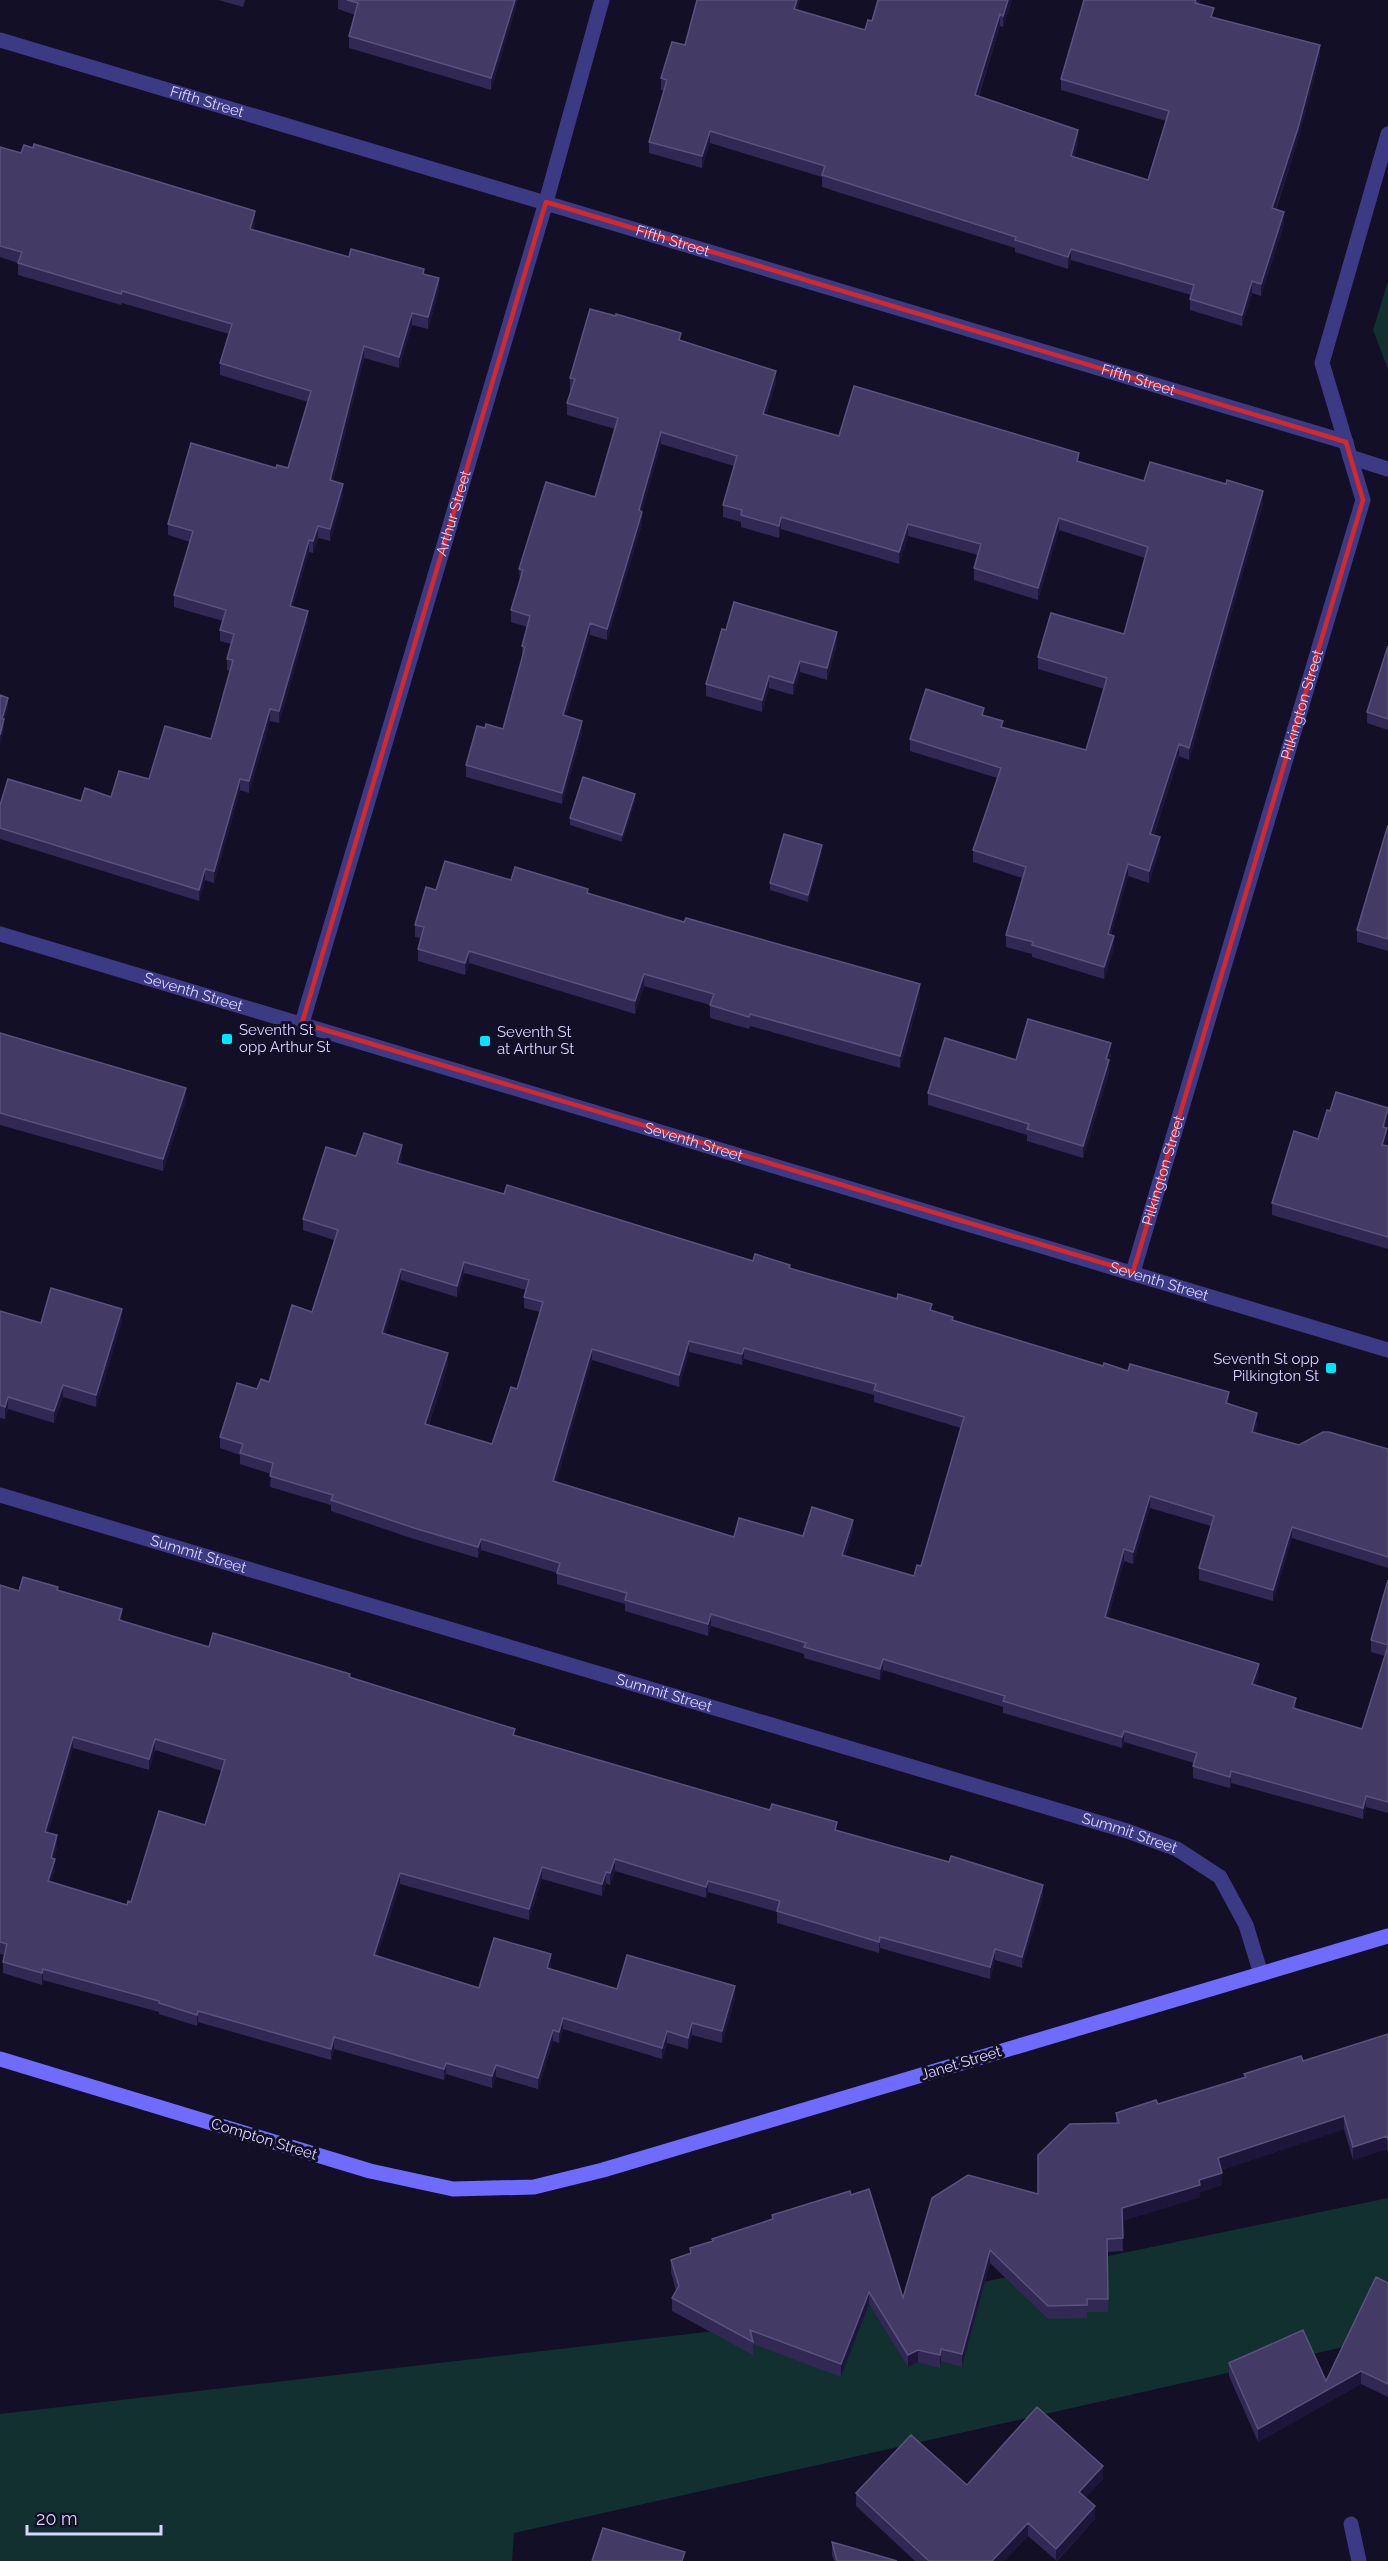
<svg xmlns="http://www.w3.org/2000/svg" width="1388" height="2561" viewBox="0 0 1388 2561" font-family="Raleway,sans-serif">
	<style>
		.green { fill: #12302f }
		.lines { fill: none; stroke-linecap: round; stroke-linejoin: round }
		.street { stroke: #3d3a85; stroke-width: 15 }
		.secondary { stroke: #6f6bff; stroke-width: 15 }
		.wall { fill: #312854; fill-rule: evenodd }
		.shaded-wall { fill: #1d163a }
		.building { fill: #433a66; stroke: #5a527e; stroke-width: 1.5; fill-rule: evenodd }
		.marked { fill: none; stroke: #d62828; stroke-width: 4.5; stroke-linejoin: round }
		.poi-dot { fill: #00e5ff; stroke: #130f26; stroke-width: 2 }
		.labels { text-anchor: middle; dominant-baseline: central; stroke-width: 6; stroke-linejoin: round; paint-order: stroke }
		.street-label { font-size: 15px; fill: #d9d4ff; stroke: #130f26 }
		.poi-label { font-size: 15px; fill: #d9d4ff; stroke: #130f26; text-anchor: start }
	</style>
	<rect width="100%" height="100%" fill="#130f26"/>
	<path class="green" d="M 1388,281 L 1388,369 L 1373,330 Z
		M 1388,2198 L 1388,2337 L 514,2533 L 512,2561 L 0,2561 L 0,2414 L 791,2322 Z"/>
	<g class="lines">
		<g class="street">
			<path id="s1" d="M 0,40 L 1346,442"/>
			<path d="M 1350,457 L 1388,469"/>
			<path id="s2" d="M 0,934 L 1388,1350"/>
			<path id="s3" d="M 302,1023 L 546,202 L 602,0"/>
			<path id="s4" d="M 1133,1272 L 1363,500 L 1322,363 L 1388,134"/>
			<path id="s5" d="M 0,1495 L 1127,1831 L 1177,1849 L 1220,1877 L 1246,1925 L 1261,1974"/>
			<path d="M 1351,2524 L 1359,2561"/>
		</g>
		<path class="secondary" d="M 0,2059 L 370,2171 L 453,2189 L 534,2187 L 603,2170 L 1388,1936"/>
	</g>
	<path class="wall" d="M 218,0 L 245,0 L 243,7 Z
		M 338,0 L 518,0 L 491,90 L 349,48 L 349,36 L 355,15 L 338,9 Z
		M 800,0 L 797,10 L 865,30 L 872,21 L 1012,0 L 1003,27 L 1000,26 L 979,96 L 1078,142 L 1074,157 L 1148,180 L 1166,121 L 1061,90 L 1061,79 L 1200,0 L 1198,4 L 1214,18 L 1320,56 L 1298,140 L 1276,210 L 1284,224 L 1261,296 L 1252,293 L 1242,326 L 1190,310 L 1190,299 L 1191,295 L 1071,260 L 1068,269 L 1015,252 L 1015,248 L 822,187 L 822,177 L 710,143 L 702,168 L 649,153 L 649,142 L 664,90 L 661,90 L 661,78 L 685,45 Z
		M 0,147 L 255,222 L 253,230 L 349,257 L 424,274 L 439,290 L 428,329 L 412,325 L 399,368 L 364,358 L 333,481 L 343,495 L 330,541 L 318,538 L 313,553 L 309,552 L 293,606 L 308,622 L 279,723 L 270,721 L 249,793 L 240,790 L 214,883 L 205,880 L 199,901 L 0,839 L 0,805 L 81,801 L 111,797 L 149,779 L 211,739 L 230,671 L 227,670 L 227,659 L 231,644 L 220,641 L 220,630 L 223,621 L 174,607 L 174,595 L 190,542 L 168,535 L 168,524 L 276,468 L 288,468 L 308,402 L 220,375 L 220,363 L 229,334 L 122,303 L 121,305 L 18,275 L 18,263 L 0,257 Z
		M 681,340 L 776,383 L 766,415 L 839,436 L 1079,461 L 1144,481 L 1263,503 L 1189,760 L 1179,756 L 1154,835 L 1160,849 L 1149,883 L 1128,876 L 1111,935 L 1114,948 L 1104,979 L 1032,957 L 1032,954 L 1006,947 L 1006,935 L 1022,878 L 973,862 L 973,850 L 997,778 L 910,751 L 910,739 L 984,715 L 1003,728 L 1086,750 L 1104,689 L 1038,669 L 1038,657 L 1124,634 L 1145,558 L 1059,530 L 1038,600 L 974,580 L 974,568 L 978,555 L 908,536 L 899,564 L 781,529 L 779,538 L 741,527 L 741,522 L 723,517 L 723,505 L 734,466 L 661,444 L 642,511 L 642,524 L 607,640 L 590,635 L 566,716 L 582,733 L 562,804 L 466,777 L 466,765 L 485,728 L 503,729 L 522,658 L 522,646 L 527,627 L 511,622 L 511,610 L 520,581 L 519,569 L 595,497 L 615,429 L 567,415 L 567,403 L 571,390 L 570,390 L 570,378 Z
		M 726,630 L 837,643 L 827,680 L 800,672 L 793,695 L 769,688 L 762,712 L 706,696 L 706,684 Z
		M 1388,646 L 1388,730 L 1367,723 L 1367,712 Z
		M 635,801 L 622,842 L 570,825 L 570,818 Z
		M 1388,825 L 1388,951 L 1357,942 L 1357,930 Z
		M 822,852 L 808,902 L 770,890 L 770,883 Z
		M 511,880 L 588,893 L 920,997 L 900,1068 L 750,1026 L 749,1029 L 710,1018 L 710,1005 L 644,986 L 635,1014 L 469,963 L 465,975 L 418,961 L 418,949 L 421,938 L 415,937 L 415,925 L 436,890 Z
		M 0,1033 L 186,1100 L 163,1171 L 0,1125 Z
		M 1111,1055 L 1109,1061 L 1109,1073 L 1083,1158 L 1027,1141 L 1027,1135 L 928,1105 L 928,1093 L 1016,1060 Z
		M 1386,1128 L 1387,1140 L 1385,1146 L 1388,1146 L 1388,1249 L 1272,1215 L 1272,1203 L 1318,1139 Z
		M 356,1156 L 402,1156 L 400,1164 L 504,1194 L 753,1261 L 790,1269 L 932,1311 L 953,1321 L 1229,1404 L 1257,1424 L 1255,1433 L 1299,1445 L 1388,1449 L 1388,1568 L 1292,1538 L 1273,1601 L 1199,1580 L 1199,1568 L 1211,1526 L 1150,1508 L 1133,1564 L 1124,1561 L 1108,1618 L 1259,1675 L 1255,1685 L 1296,1709 L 1362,1729 L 1385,1656 L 1371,1652 L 1371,1640 L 1388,1580 L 1388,1813 L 1366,1807 L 1363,1819 L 1231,1783 L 1230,1788 L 1193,1778 L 1193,1766 L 1194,1763 L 1124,1742 L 1122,1748 L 1062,1730 L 1003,1713 L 1003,1707 L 883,1670 L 880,1680 L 804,1658 L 804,1654 L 711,1626 L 708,1636 L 625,1611 L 625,1604 L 557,1584 L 557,1573 L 481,1550 L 478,1558 L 414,1539 L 331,1511 L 331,1505 L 270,1487 L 271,1474 L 240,1464 L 240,1455 L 220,1448 L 220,1437 L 257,1389 L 269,1382 L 312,1312 L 334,1240 L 303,1230 L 303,1219 ZM 464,1273 L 526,1290 L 524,1297 L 524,1308 L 540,1312 L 517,1389 L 492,1444 L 429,1425 L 448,1364 L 385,1334 L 401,1280 L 457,1297 ZM 689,1352 L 742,1365 L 744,1359 L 874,1395 L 874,1402 L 961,1428 L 921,1566 L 914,1576 L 845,1556 L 853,1531 L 803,1536 L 734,1537 L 556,1482 L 592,1360 L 679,1387 Z
		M 0,1311 L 41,1323 L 122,1321 L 96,1407 L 63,1397 L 54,1423 L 8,1409 L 5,1419 L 0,1418 Z
		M 0,1585 L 19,1591 L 58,1591 L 122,1620 L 122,1621 L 209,1647 L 350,1678 L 515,1736 L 837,1831 L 1043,1896 L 1022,1968 L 995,1960 L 990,1979 L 880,1948 L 879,1953 L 777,1923 L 777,1912 L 708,1892 L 706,1898 L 615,1871 L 610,1885 L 606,1883 L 602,1896 L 542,1879 L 529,1920 L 400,1884 L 377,1956 L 479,1988 L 551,1965 L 550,1969 L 617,1989 L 735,1998 L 722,2043 L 692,2035 L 688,2049 L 667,2043 L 662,2059 L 563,2029 L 559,2043 L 553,2041 L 538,2089 L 496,2077 L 492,2088 L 446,2074 L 444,2080 L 334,2049 L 331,2060 L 198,2022 L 197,2026 L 159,2014 L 159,2012 L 43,1980 L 42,1985 L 3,1973 L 3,1962 L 4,1955 L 0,1954 ZM 73,1748 L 149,1770 L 155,1750 L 222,1771 L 205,1825 L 131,1902 L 127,1905 L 51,1882 L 55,1870 L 54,1858 L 57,1847 L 48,1833 Z
		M 1388,2034 L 1388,2153 L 1387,2149 L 1353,2160 L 1344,2129 L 1221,2170 L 1222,2185 L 1200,2192 L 1200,2197 L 1122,2221 L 1123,2251 L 1108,2252 L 1108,2312 L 1087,2312 L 1087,2318 L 1048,2319 L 990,2263 L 962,2367 L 941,2361 L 940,2368 L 918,2362 L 908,2367 L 869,2304 L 841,2377 L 753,2344 L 753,2355 L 672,2311 L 672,2298 L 676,2291 L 671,2272 L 671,2260 L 690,2254 L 690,2248 L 712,2241 L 712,2239 L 772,2220 L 772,2215 L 851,2195 L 903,2298 L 1038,2194 L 1116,2123 L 1116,2113 L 1158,2104 L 1244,2078 L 1244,2074 L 1303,2061 Z
		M 1388,2283 L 1388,2397 L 1361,2384 L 1258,2442 L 1229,2376 L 1229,2363 L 1326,2381 Z
		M 1103,2479 L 1085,2498 L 1095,2519 L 1057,2561 L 1028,2536 L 1004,2561 L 915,2561 L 856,2506 L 856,2493 L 967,2485 Z
		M 832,2542 L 897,2561 L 834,2561 L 832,2555 Z"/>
	<path class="shaded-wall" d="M 515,0 L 518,0 L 491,90 L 491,78 Z
		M 797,0 L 800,0 L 794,21 L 794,9 Z
		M 1008,0 L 1012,0 L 1003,27 L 1003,16 Z
		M 1000,14 L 1000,26 L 975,106 L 975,95 Z
		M 1320,45 L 1320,56 L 1298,140 L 1272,220 L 1272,208 Z
		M 1078,130 L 1078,142 L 1071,167 L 1071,156 Z
		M 710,131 L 710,143 L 702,168 L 702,156 Z
		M 255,211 L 255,222 L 250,240 L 250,229 Z
		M 1284,212 L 1284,224 L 1261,296 L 1261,284 Z
		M 1071,249 L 1071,260 L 1068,269 L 1068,257 Z
		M 439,278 L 439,290 L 428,329 L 428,317 Z
		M 1252,281 L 1252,293 L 1242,326 L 1242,315 Z
		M 412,313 L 412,325 L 399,368 L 399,357 Z
		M 364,346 L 364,358 L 330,492 L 330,480 Z
		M 776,371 L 776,383 L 763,426 L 763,414 Z
		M 661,432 L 661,444 L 639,522 L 639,510 Z
		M 343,484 L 343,495 L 330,541 L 330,529 Z
		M 1263,491 L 1263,503 L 1189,760 L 1189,748 Z
		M 642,512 L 642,524 L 607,640 L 607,629 Z
		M 781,517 L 781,529 L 779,538 L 779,526 Z
		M 1059,518 L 1059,530 L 1038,600 L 1038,588 Z
		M 908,524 L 908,536 L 899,564 L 899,552 Z
		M 318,526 L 318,538 L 313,553 L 313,541 Z
		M 309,540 L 309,552 L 290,617 L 290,606 Z
		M 308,611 L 308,622 L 279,723 L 279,711 Z
		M 590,623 L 590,635 L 563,727 L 563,715 Z
		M 837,632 L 837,643 L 827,680 L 827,668 Z
		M 800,661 L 800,672 L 793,695 L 793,683 Z
		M 769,676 L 769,688 L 762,712 L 762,700 Z
		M 8,698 L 8,709 L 4,721 L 4,731 L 0,746 L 0,735 L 2,719 Z
		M 270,709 L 270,721 L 249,793 L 249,781 Z
		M 582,721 L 582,733 L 562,804 L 562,793 Z
		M 1179,744 L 1179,756 L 1150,846 L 1150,834 Z
		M 240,779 L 240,790 L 214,883 L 214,871 Z
		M 635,794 L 635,801 L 622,842 L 622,835 Z
		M 1160,837 L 1160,849 L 1149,883 L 1149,871 Z
		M 822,845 L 822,852 L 808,902 L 808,895 Z
		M 1128,864 L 1128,876 L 1108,946 L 1108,934 Z
		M 205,869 L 205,880 L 199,901 L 199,890 Z
		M 1114,936 L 1114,948 L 1104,979 L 1104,967 Z
		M 469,951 L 469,963 L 465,975 L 465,963 Z
		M 644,974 L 644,986 L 635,1014 L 635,1001 Z
		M 920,984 L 920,997 L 900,1068 L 900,1056 Z
		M 1111,1043 L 1109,1073 L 1083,1158 L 1083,1146 Z
		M 186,1088 L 186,1100 L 163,1171 L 163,1159 Z
		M 1388,1111 L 1388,1123 L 1383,1139 L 1383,1127 Z
		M 1387,1128 L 1387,1140 L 1382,1156 L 1382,1145 Z
		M 402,1145 L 402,1156 L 397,1174 L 397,1163 Z
		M 464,1262 L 464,1273 L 457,1297 L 457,1286 Z
		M 401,1269 L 401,1280 L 382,1344 L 382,1333 Z
		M 122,1309 L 122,1321 L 96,1407 L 96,1395 Z
		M 689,1341 L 689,1352 L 679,1387 L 679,1375 Z
		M 744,1348 L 744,1359 L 742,1365 L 742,1354 Z
		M 592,1349 L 592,1360 L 553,1492 L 553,1481 Z
		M 448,1353 L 448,1364 L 425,1436 L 425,1424 Z
		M 63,1385 L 63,1397 L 54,1423 L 54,1411 Z
		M 1229,1392 L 1229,1404 L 1226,1414 L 1226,1403 Z
		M 8,1397 L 8,1409 L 5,1419 L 5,1407 Z
		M 1257,1413 L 1257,1424 L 1252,1443 L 1252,1432 Z
		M 1150,1496 L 1150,1508 L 1133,1564 L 1133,1552 Z
		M 853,1520 L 853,1531 L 842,1566 L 842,1555 Z
		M 1292,1527 L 1292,1538 L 1273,1601 L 1273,1590 Z
		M 481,1539 L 481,1550 L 478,1558 L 478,1547 Z
		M 1124,1549 L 1124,1561 L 1105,1628 L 1105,1617 Z
		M 122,1609 L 122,1620 L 119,1632 L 119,1620 Z
		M 711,1614 L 711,1626 L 708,1636 L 708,1624 Z
		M 883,1659 L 883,1670 L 880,1680 L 880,1669 Z
		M 1259,1664 L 1259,1675 L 1252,1696 L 1252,1684 Z
		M 1296,1698 L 1296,1709 L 1293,1708 Z
		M 1124,1731 L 1124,1742 L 1122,1748 L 1122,1737 Z
		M 73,1737 L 73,1748 L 45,1843 L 45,1832 Z
		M 155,1739 L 155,1750 L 149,1770 L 149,1759 Z
		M 1231,1771 L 1231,1783 L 1230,1788 L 1230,1777 Z
		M 1366,1796 L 1366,1807 L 1363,1819 L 1363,1808 Z
		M 57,1835 L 57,1847 L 51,1869 L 51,1858 Z
		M 55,1859 L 55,1870 L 48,1893 L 48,1881 Z
		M 615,1859 L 615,1871 L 610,1885 L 610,1873 Z
		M 542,1867 L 542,1879 L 529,1920 L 529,1909 Z
		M 606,1872 L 606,1883 L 602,1896 L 602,1884 Z
		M 400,1873 L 400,1884 L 374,1966 L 374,1955 Z
		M 708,1881 L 708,1892 L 706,1898 L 706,1887 Z
		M 1043,1885 L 1043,1896 L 1022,1968 L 1022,1957 Z
		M 880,1937 L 880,1948 L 879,1953 L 879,1942 Z
		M 995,1949 L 995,1960 L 990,1979 L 990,1967 Z
		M 551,1954 L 551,1965 L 547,1979 L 547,1968 Z
		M 43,1969 L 43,1980 L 42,1985 L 42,1973 Z
		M 735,1986 L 735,1998 L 722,2043 L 722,2031 Z
		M 198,2011 L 198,2022 L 197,2026 L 197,2015 Z
		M 563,2018 L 563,2029 L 559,2043 L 559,2032 Z
		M 692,2023 L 692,2035 L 688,2049 L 688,2038 Z
		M 553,2030 L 553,2041 L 538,2089 L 538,2078 Z
		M 667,2031 L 667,2043 L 662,2059 L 662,2048 Z
		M 334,2037 L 334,2049 L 331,2060 L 331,2049 Z
		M 446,2063 L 446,2074 L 444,2080 L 444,2069 Z
		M 496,2065 L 496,2077 L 492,2088 L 492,2076 Z
		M 1344,2116 L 1344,2129 L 1218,2171 L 1218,2158 Z
		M 1387,2136 L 1387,2149 L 1353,2160 L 1353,2147 Z
		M 1222,2173 L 1222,2185 L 1200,2192 L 1200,2197 L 1122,2221 L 1122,2208 L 1199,2180 Z
		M 990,2250 L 990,2263 L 962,2367 L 962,2354 Z
		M 869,2292 L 869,2304 L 841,2377 L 841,2364 Z
		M 941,2349 L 941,2361 L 940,2368 L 940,2355 Z
		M 918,2350 L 918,2362 L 908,2367 L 908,2355 Z
		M 1361,2371 L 1361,2384 L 1258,2442 L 1258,2429 Z
		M 1103,2466 L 1103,2479 L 1079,2505 L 1079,2492 Z
		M 1095,2506 L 1095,2519 L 1056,2561 L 1056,2549 Z
		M 1028,2523 L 1028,2536 L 1004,2561 L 992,2561 Z"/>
	<path class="building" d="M 347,0 L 515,0 L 491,78 L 349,36 L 358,3 Z
		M 697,0 L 797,0 L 794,9 L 865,30 L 868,20 L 872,21 L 878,0 L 1008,0 L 1003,16 L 1000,14 L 975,95 L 1078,130 L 1071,156 L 1148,180 L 1169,111 L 1061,79 L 1084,0 L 1196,0 L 1195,3 L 1214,8 L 1211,17 L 1320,45 L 1298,128 L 1272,208 L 1284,212 L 1261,284 L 1252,281 L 1242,315 L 1190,299 L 1194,285 L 1071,249 L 1068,257 L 1015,240 L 1016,237 L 822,175 L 825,166 L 710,131 L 702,156 L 649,142 L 667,80 L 661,78 L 672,42 L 685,45 Z
		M 34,144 L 255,211 L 250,229 L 349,257 L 351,249 L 424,269 L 423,274 L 439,278 L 428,317 L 412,313 L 399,357 L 364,346 L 330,480 L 343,484 L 330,529 L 318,526 L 313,541 L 309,540 L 290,606 L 308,611 L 279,711 L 270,709 L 249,781 L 240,779 L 214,871 L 205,869 L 199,890 L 0,828 L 0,805 L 8,779 L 81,801 L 85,788 L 111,797 L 119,771 L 149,779 L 165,726 L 211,739 L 233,660 L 227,659 L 234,634 L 220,630 L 226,610 L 174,595 L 193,531 L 168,524 L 191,443 L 276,468 L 277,465 L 288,468 L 311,391 L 220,363 L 232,324 L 122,291 L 121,294 L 18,263 L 22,252 L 0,246 L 0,147 L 21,153 L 24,145 L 33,148 Z
		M 590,309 L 616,316 L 616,314 L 681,333 L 679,340 L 776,371 L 763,414 L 839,436 L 854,386 L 1079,453 L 1077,461 L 1144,481 L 1150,462 L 1226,484 L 1227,480 L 1263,491 L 1189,748 L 1179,744 L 1150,834 L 1160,837 L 1149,871 L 1128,864 L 1108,934 L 1114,936 L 1104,967 L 1032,945 L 1033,942 L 1006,935 L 1026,867 L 973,850 L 1001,768 L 910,739 L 926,689 L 984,708 L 982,715 L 1003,721 L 1001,727 L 1086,750 L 1107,678 L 1038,657 L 1051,613 L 1124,634 L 1148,547 L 1059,518 L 1038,588 L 974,568 L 981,544 L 908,524 L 899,552 L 781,517 L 779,526 L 741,515 L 742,510 L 723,505 L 737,456 L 661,432 L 639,510 L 642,512 L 607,629 L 590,623 L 563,715 L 582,721 L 562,793 L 466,765 L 477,726 L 485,728 L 486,724 L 503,729 L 525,647 L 522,646 L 530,616 L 511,610 L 523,570 L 519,569 L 546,482 L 595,497 L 618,418 L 567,403 L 575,379 L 570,378 Z
		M 734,602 L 837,632 L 827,668 L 800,661 L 793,683 L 769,676 L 762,700 L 706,684 L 722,629 L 726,630 Z
		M 1388,646 L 1388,719 L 1367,712 Z
		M 0,695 L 8,698 L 2,719 L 4,719 L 0,735 Z
		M 583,777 L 635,794 L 622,835 L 570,818 Z
		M 1388,825 L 1388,939 L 1357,930 Z
		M 784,834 L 822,845 L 808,895 L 770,883 Z
		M 445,861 L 511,880 L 515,867 L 588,889 L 587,893 L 684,922 L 686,918 L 920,984 L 900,1056 L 750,1014 L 749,1017 L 710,1005 L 714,994 L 644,974 L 635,1001 L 469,951 L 465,963 L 418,949 L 424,927 L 415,925 L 426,887 L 436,890 Z
		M 1028,1019 L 1111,1043 L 1106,1059 L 1109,1060 L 1083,1146 L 1027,1129 L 1029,1124 L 928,1093 L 945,1038 L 1016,1060 Z
		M 0,1033 L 186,1088 L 163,1159 L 0,1113 Z
		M 1336,1092 L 1388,1108 L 1383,1127 L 1387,1128 L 1382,1145 L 1388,1146 L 1388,1237 L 1272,1203 L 1294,1131 L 1318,1139 L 1327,1110 L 1330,1111 Z
		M 364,1133 L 402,1145 L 397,1163 L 504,1194 L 507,1185 L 753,1261 L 755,1254 L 790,1265 L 789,1268 L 897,1299 L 898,1294 L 932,1304 L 930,1310 L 953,1317 L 952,1320 L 1103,1366 L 1104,1363 L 1128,1371 L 1130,1364 L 1229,1392 L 1226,1403 L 1257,1413 L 1252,1432 L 1299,1445 L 1323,1432 L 1329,1432 L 1388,1449 L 1388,1557 L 1292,1527 L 1273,1590 L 1199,1568 L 1214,1516 L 1150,1496 L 1133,1552 L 1124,1549 L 1105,1617 L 1259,1664 L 1252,1684 L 1296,1698 L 1293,1708 L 1362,1729 L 1388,1646 L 1388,1802 L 1366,1796 L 1363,1808 L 1231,1771 L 1230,1777 L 1193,1766 L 1197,1753 L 1124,1731 L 1122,1737 L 1062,1719 L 1003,1701 L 1005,1696 L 883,1659 L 880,1669 L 804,1647 L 806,1643 L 711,1614 L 708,1624 L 625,1600 L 627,1593 L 557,1573 L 560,1563 L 481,1539 L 478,1547 L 414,1528 L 331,1500 L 333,1495 L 270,1476 L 273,1463 L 240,1453 L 243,1444 L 220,1437 L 237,1383 L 257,1389 L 261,1379 L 269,1382 L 292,1305 L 312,1312 L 338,1230 L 303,1219 L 326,1147 L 356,1156 ZM 464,1262 L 529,1280 L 524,1297 L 543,1302 L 517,1389 L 511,1387 L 492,1444 L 425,1424 L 448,1353 L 382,1333 L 401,1269 L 457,1286 ZM 689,1341 L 742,1354 L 744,1348 L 876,1384 L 874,1390 L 964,1417 L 921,1566 L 917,1565 L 914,1576 L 842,1555 L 853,1520 L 812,1507 L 803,1536 L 739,1518 L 734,1537 L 553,1481 L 592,1349 L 679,1375 Z
		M 51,1288 L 122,1309 L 96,1395 L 63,1385 L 54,1411 L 8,1397 L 5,1407 L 0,1405 L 0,1311 L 41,1323 Z
		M 23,1577 L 58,1587 L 57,1590 L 122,1609 L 119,1620 L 209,1647 L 213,1633 L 350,1674 L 349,1677 L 515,1729 L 513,1735 L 770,1810 L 772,1804 L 837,1822 L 835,1830 L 949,1862 L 951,1856 L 1043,1885 L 1022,1957 L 995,1949 L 990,1967 L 880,1937 L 879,1942 L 777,1911 L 780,1901 L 708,1881 L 706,1887 L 615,1859 L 610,1873 L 606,1872 L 602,1884 L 542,1867 L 529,1909 L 400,1873 L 374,1955 L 479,1988 L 494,1938 L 551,1954 L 547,1968 L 617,1989 L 627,1955 L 735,1986 L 722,2031 L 692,2023 L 688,2038 L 667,2031 L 662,2048 L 563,2018 L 559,2032 L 553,2030 L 538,2078 L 496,2065 L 492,2076 L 446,2063 L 444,2069 L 334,2037 L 331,2049 L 198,2011 L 197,2015 L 159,2003 L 159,2001 L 43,1969 L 42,1973 L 3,1962 L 7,1944 L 0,1942 L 0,1585 L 19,1591 ZM 73,1737 L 149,1759 L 155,1739 L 225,1760 L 205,1825 L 159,1811 L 131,1902 L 128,1901 L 127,1905 L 48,1881 L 55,1859 L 51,1858 L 57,1835 L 45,1832 Z
		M 1388,1580 L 1388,1645 L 1371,1640 Z
		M 1388,2034 L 1388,2140 L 1387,2136 L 1353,2147 L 1344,2116 L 1218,2158 L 1222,2173 L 1199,2180 L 1200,2185 L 1122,2208 L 1123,2238 L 1107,2239 L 1108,2299 L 1087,2299 L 1087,2305 L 1048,2306 L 990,2250 L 962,2354 L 941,2349 L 940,2355 L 918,2350 L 908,2355 L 869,2292 L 841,2364 L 750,2330 L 753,2342 L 672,2298 L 679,2286 L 671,2260 L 691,2253 L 690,2248 L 713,2241 L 712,2239 L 773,2219 L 772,2215 L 850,2191 L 851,2195 L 869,2189 L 903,2298 L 932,2198 L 968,2175 L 1038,2194 L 1038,2155 L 1070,2124 L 1119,2123 L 1116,2113 L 1156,2100 L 1158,2104 L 1246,2077 L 1244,2074 L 1301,2056 L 1303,2061 Z
		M 1376,2277 L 1388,2283 L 1388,2384 L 1361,2371 L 1258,2429 L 1229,2363 L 1303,2330 L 1326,2381 Z
		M 1037,2407 L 1103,2466 L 1079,2492 L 1095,2506 L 1056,2549 L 1028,2523 L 992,2561 L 929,2561 L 856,2493 L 911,2435 L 967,2485 Z
		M 603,2528 L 685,2552 L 682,2561 L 592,2561 Z
		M 832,2542 L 897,2561 L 837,2561 Z"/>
	<path class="marked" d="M 546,202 L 1346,442 L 1363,500 L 1133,1272 L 302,1023 Z"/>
	<g class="poi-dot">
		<rect x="221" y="1033" width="12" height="12" rx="3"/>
		<rect x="479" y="1035" width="12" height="12" rx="3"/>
		<rect x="1325" y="1362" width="12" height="12" rx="3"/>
	</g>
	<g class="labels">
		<g class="street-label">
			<text stroke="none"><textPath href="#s1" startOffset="216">Fifth Street</textPath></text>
			<text stroke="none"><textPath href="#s1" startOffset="702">Fifth Street</textPath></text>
			<text stroke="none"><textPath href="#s1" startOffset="1188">Fifth Street</textPath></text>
			<text stroke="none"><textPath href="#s3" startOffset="532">Arthur Street</textPath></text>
			<text stroke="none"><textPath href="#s4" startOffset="592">Pilkington Street</textPath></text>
			<text stroke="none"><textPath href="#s2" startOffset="202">Seventh Street</textPath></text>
			<text stroke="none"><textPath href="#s2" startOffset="724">Seventh Street</textPath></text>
			<text stroke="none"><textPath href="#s4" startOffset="106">Pilkington Street</textPath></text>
			<text stroke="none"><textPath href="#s2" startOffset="1210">Seventh Street</textPath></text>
			<text stroke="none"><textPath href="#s5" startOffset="207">Summit Street</textPath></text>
			<text stroke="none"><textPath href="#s5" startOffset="693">Summit Street</textPath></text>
			<text stroke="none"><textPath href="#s5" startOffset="1179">Summit Street</textPath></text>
			<text transform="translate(961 2063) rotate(-17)">Janet Street</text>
			<text transform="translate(264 2139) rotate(17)">Compton Street</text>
		</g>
		<g class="poi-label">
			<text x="239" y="1030">Seventh St<tspan x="239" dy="17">opp Arthur St</tspan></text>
			<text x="497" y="1032">Seventh St<tspan x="497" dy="17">at Arthur St</tspan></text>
			<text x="1319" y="1359" text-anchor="end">Seventh St opp<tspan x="1319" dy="17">Pilkington St</tspan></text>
		</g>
	</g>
	<path d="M27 2525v9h134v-9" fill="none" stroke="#d9d4ff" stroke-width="3"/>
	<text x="36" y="2525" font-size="18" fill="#d9d4ff" stroke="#130f26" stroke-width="4.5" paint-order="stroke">20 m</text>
</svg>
